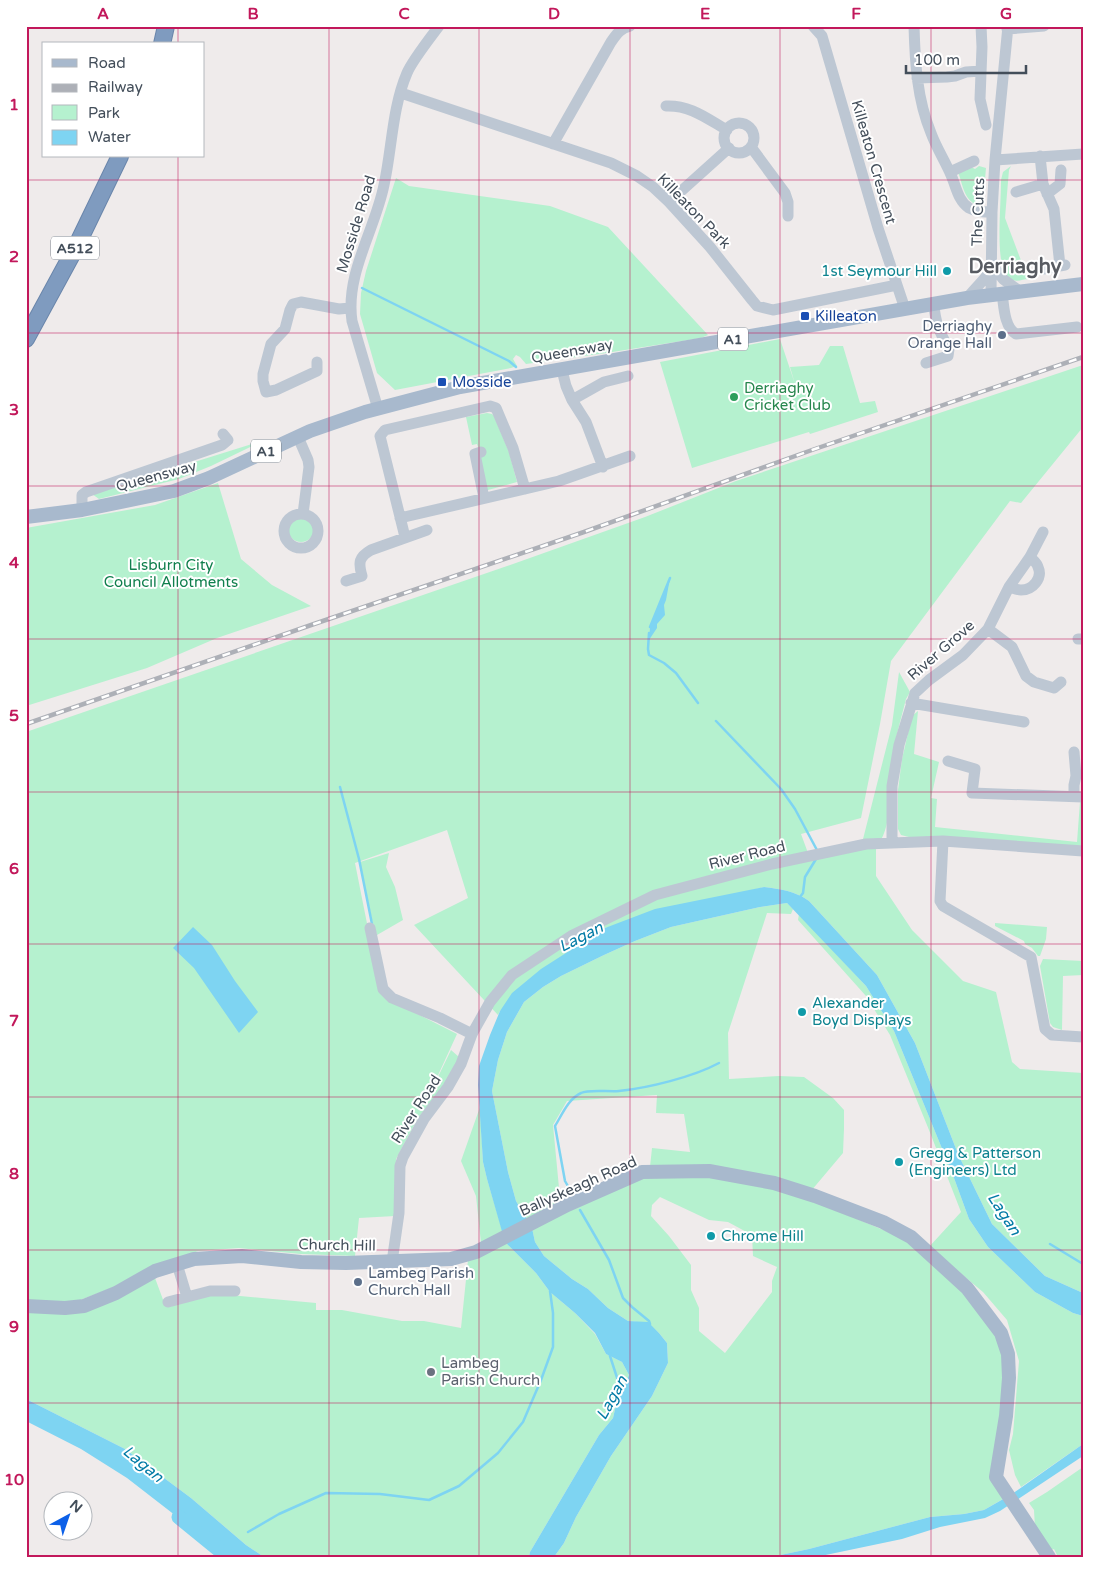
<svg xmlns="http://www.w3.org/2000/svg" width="1109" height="1583" viewBox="0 0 1109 1583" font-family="'Varela Round',sans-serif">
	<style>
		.green { fill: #b5f1cf; fill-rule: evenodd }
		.water { fill: #7ed4f2 }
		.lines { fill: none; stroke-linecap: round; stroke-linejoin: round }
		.stream { stroke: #7ed4f2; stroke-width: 2.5 }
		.river { stroke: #7ed4f2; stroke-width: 15 }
		.highway-casing { stroke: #6a86ab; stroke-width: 18 }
		.minor { stroke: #bdc7d3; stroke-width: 11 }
		.major { stroke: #a8b9cd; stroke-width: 14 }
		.highway { stroke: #7f9bbf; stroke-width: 16 }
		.rail-casing { stroke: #adb0b7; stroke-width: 4.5 }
		.rail { stroke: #fff; stroke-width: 2.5; stroke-dasharray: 8; stroke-linecap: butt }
		.grid { fill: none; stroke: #c2185b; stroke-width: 1; stroke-opacity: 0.55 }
		.culture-dot { fill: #0f9aa8; stroke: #fff; stroke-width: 2 }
		.transit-dot { fill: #1a4fb4; stroke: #fff; stroke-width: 2 }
		.service-dot { fill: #5c6f8a; stroke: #fff; stroke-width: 2 }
		.leisure-dot { fill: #2e9e5b; stroke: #fff; stroke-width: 2 }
		.worship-dot { fill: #6b7280; stroke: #fff; stroke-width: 2 }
		.labels { text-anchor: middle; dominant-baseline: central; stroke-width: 4; stroke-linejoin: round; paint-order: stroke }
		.shield { fill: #fff; stroke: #7b838c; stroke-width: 1 }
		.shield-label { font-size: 14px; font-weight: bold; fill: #434e5a }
		.street-label { font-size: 15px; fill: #434e5a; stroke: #fff }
		.culture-label { font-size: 15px; fill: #0d838f; stroke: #fff; text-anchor: start }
		.transit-label { font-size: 15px; fill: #164399; stroke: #fff; text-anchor: start }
		.service-label { font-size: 15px; fill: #4e5e75; stroke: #fff; text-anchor: end }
		.leisure-label { font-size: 15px; fill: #27864d; stroke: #fff; text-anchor: start }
		.park-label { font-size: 15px; fill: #107f4d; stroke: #fff }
		.worship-label { font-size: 15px; fill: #5b616d; stroke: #fff; text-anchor: start }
		.water-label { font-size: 16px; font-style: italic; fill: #037ba6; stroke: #fff }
		.district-label { font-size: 20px; font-weight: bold; fill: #585b61; stroke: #fff }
		.neatline { fill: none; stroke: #c2185b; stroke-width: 2 }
		.grid-label { font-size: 16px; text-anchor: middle; font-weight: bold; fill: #c2185b }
	</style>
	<rect width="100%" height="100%" fill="#efebeb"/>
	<path class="green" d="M 979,166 L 986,168 L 983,202 L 980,206 C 964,202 963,185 958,172 L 971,167 L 975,169 Z
		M 1011,166 L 1009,170 L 1005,218 L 1028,279 C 1024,279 1018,282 1013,280 C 1008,278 1003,271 1002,265 C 997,242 1001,205 1001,180 L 1003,172 Z
		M 396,178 L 409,186 L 550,206 L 608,227 L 708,335 L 701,338 L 606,353 L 526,364 L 520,357 L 516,355 L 513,359 L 517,366 L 511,368 L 395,390 L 377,373 L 360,314 L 361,293 L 366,271 Z
		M 780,339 L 795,384 L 790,367 L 819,365 L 830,346 L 843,346 L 860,403 L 875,401 L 878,412 L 810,434 L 809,432 L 692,468 L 660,362 Z
		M 1083,365 L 1083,427 L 1021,503 L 1010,501 L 891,661 L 880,724 L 861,818 L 801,834 L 808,853 L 861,847 L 892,725 L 899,672 L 910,692 L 906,699 C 902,715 897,732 894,748 C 889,775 895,827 876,847 L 876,876 L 912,930 L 963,981 L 996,992 L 1012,1062 L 1020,1069 L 1083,1073 L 1083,1293 L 1045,1276 L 992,1224 L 958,1154 L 915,1043 L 877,975 L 809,901 C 795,891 781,889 764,887 L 605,928 L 575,948 L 500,1011 L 498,1015 L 414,925 L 468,898 L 447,830 L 355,863 L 380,989 L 390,1000 L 457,1034 L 422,1110 L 451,1050 L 459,1057 L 453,1074 L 418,1118 L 396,1159 L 395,1216 L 359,1218 L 355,1256 L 301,1254 L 239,1248 L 198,1251 L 149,1270 L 109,1289 L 67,1305 L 155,1278 L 165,1305 L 219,1294 L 316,1303 L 316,1310 L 342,1310 L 402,1321 L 424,1321 L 461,1328 L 468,1260 L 505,1242 L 536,1273 L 550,1292 L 575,1313 L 595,1334 L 606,1354 L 622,1362 L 629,1375 L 617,1401 L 613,1418 L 599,1435 L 530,1552 L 529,1557 L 264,1557 L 246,1545 L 191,1498 L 125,1449 L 26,1399 L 26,732 L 513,564 L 645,517 L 736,481 Z
		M 487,413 L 492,414 L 494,416 L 509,452 L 517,482 L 488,490 L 487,490 L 479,459 L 481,447 L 478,447 L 477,444 L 472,445 L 466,417 Z
		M 265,440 L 211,466 L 179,479 L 99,499 L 92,494 Z
		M 218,483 L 241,559 L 272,585 L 311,606 L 217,638 L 147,668 L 26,706 L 26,528 L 155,505 Z
		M288 529a13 13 0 1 1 26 0a13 13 0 1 1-26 0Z
		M 918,711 L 914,754 L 939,762 L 931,798 L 937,799 L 935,827 L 1077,842 L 1080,802 L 1083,802 L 1083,848 L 909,837 L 901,835 L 898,829 L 898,790 L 902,759 L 912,716 Z
		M 389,853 L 386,867 L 395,887 L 403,920 L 377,935 L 372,920 L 360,862 Z
		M 787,903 L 793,909 L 791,914 L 767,913 L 728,1033 L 729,1079 L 779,1076 L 804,1077 L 833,1098 L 844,1110 L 844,1129 L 843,1153 L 811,1191 L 774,1180 L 709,1166 L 650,1167 L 652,1148 L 690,1152 L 684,1114 L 656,1113 L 657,1095 L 567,1101 L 553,1125 L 559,1188 L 554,1205 L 548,1208 L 553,1217 L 642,1176 L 711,1175 L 774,1188 L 804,1197 L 910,1241 L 978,1307 L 997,1333 L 1004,1355 L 1006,1376 L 1005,1407 L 991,1472 L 991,1479 L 1003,1499 L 984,1510 L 964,1514 L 930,1517 L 809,1549 L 771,1557 L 554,1557 L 564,1543 L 576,1517 L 611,1456 L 652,1396 L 668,1363 L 667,1343 L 659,1333 L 648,1323 L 628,1321 L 608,1308 L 588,1289 L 572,1279 L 544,1256 L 535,1242 L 532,1228 L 516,1201 L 508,1172 L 492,1091 L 498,1060 L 507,1032 L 524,1002 L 543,987 L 561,976 L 604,955 L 635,941 L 671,927 L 760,907 ZM 660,1197 L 709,1220 L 728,1222 L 752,1235 L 753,1256 L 777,1267 L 772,1281 L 772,1292 L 725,1353 L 699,1331 L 699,1308 L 691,1290 L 691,1265 L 669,1236 L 651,1216 L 652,1205 Z
		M 799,914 L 866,986 L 894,1031 L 954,1178 L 969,1219 L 988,1247 L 1035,1292 L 1073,1313 L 1083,1316 L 1083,1444 L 1021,1487 L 1015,1475 L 1009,1450 L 1013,1434 L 1019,1361 L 1007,1320 L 983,1292 L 929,1247 L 961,1212 L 929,1130 L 890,1035 L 866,996 L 798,920 Z
		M 995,923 L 1047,927 L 1046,939 L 1040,956 L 1038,956 L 1032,948 L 1025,944 L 1024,941 L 995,926 Z
		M 1043,959 L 1083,961 L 1083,975 L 1063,976 L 1062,1030 L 1053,1027 L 1050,1023 L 1040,966 Z
		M 480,1107 L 483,1162 L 487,1179 L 503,1233 L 481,1243 L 476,1196 L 461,1161 Z
		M 1083,1467 L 1083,1557 L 1058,1557 L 1054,1549 L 1051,1550 L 1035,1528 L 1034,1510 L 1029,1503 L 1047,1492 Z"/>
	<path class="water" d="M 670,578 L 666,600 L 664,605 L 665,615 L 657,624 L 657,628 L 649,640 L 650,628 Z
		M 764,887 C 781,889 795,891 809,901 L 877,975 L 915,1043 L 958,1154 L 992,1224 L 1045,1276 L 1083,1293 L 1083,1316 L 1073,1313 L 1035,1292 L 988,1247 L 969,1219 L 954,1178 L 894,1031 L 866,986 L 787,903 L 760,907 L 671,927 L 635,941 L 604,955 L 561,976 L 543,987 L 524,1002 L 507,1032 L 498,1060 L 492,1091 L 508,1172 L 516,1201 L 532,1228 L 535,1242 L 544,1256 L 572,1279 L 588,1289 L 608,1308 L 628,1321 L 648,1322 L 659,1333 L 667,1343 L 668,1363 L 652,1396 L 611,1456 L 576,1517 L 564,1543 L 554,1557 L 529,1557 L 530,1552 L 599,1435 L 613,1418 L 617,1401 L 629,1375 L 622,1362 L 606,1354 L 595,1333 L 575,1313 L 550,1292 L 536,1273 L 505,1242 L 487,1179 L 483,1162 L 478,1085 L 479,1066 L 490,1035 L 500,1011 L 512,993 L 541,969 L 605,928 L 655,909 Z
		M 193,927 L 212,945 L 235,981 L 258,1012 L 239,1033 L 194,968 L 173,948 Z
		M 26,1399 L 125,1449 L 191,1498 L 246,1545 L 264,1557 L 229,1557 L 127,1478 L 81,1449 L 26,1421 Z
		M 1083,1444 L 1083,1456 L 1000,1511 L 985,1518 L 940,1527 L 902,1539 L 816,1557 L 771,1557 L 809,1549 L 930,1517 L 964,1514 L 984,1510 L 1012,1494 Z"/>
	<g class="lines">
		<path class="stream" d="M 362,288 L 509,361 L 516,367
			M 650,627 L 670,578
			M 649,633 L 648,649 L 649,655 L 664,663 L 676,673 L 698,703
			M 716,721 L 781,789 L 795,809 L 818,852
			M 340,787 L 359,859 L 372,924
			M 800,897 L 803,893 L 805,877 L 816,859
			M 573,1195 L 565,1181 L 555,1126 C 562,1115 568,1099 581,1093 C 589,1089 609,1092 619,1091 C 648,1088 693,1077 719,1063
			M 580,1210 L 609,1260 L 623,1298 L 632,1307 L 649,1321 L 650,1324
			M 1050,1244 L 1083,1264
			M 610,1353 L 610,1356 L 622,1393
			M 248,1532 L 279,1514 L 326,1493 L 380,1494 L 429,1500 L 459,1486 L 498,1453 L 523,1422 L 541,1380 L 553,1347 L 553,1313 L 550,1291"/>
		<path class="river" d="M 179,1517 L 228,1557"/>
		<defs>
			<path id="highway" d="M 162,44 L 166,26
				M 26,339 L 76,247 L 120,156"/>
		</defs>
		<use href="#highway" class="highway-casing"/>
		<path class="minor" d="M 813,26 L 822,36 L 878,228 L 905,309
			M 914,26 C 915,63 917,99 931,133 C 936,147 945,161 951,175 C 956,186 958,201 969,208 C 976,212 984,212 992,212
			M 981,26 L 982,47 L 980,99 L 986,125
			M 1007,29 L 1044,26
			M 917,78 L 947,77 L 955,76 L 966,72 L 981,71
			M 401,93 L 611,163 L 637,176 L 653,187 L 669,202 L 710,247 L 752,300 L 757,306 L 773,310 L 897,285
			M 666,106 C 690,105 706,118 727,130
			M724 138a15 15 0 1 1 30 0a15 15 0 1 1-30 0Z
			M 553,144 L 611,42 C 616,35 620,28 630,26
			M 751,147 L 785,193 L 788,202 L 788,216
			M 1040,156 L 1043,184 L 1054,209 L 1060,266
			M 995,160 L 1083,154
			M 950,172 L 974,161
			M 1016,192 L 1043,184
			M 1047,194 L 1060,184 L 1061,170
			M 669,202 L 729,148
			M 991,263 L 1003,279 L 1018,290
			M 1043,269 L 1065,265
			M 1002,293 C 1004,306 1004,327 1016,334 L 1077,327
			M 991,295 L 992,212 L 995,160 L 1008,26
			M 967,298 L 985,278 L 991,268
			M 317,362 L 317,371 L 276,390 L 266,392 L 263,381 L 263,374 L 271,344 L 285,329 L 290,310 L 293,304 L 301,302 L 339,309 L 350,308
			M 926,363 L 948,356 L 949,349 C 940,333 935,323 934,304
			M 562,370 L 566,386 L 572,400 L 586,422 L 603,467
			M 572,400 L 604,382 L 628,376
			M 378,409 L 352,321 C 345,274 375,230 384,185 C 392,149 392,108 407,73 C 412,61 430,38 439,26
			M 298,437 L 308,460 L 309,467 L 303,514
			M 481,452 L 475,454 L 484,498
			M 82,510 L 82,495 L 86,492 L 222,445 L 228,440 L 223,434
			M284 531a17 17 0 1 1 34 0a17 17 0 1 1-34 0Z
			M 400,518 L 559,481 L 630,456
			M 405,537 L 380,436 L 385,430 L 490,406 L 496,408 L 513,448 L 525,489
			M 346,581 L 362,576 C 358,562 359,557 371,550 L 427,530
			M 1009,587 C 1013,588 1017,590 1021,590 C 1033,590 1043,578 1038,567 C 1037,563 1033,560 1030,557
			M 988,629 L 1012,647 L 1026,676 L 1034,682 L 1054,688 L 1061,682
			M 1078,639 L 1083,639
			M 911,703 L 1024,722
			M 948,761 L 975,769 L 972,793 L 1083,797
			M 1074,796 L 1074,785 L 1076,776 L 1074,752
			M 943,841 L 940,901 L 943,906 L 1031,957 L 1045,1029 L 1052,1035 L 1083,1037
			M 892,842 L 892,786 L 899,745 L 915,693 L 929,680 L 963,655 L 988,629 L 1009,587 L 1030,557 L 1043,532
			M 370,928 L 383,989 L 392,998 L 440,1018 L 472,1034
			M 392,1262 L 399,1213 L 400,1166 L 403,1157 L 424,1119 L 448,1087 L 461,1064 L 472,1034 L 490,1002 L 512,975 L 571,936 L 655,895 L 772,864 L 866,844 L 943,841 L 1083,851
			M 177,1264 L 187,1297
			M 168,1302 L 210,1291 L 235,1291"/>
		<path class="major" d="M 26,517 L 82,510 L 174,491 L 209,478 L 310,431 L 365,412 L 460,387 L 967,298 L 1083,284
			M 26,1306 L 65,1308 L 84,1306 L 116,1293 L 155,1271 L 194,1259 L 242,1256 L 301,1262 L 346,1263 L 451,1259 L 476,1252 L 567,1205 L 642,1172 L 709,1171 L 774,1183 L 815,1196 L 883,1222 L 911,1237 L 967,1288 L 1001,1333 L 1008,1354 L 1009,1378 L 1006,1416 L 996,1477 L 1049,1557"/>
		<use href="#highway" class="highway"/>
		<defs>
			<path id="rail" d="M 26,724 L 314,624 L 584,532 L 812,450 L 1083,357"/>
		</defs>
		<use href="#rail" class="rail-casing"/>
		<use href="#rail" class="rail"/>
	</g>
	<path class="grid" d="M 178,26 L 178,44M 329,26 L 329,1557M 479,26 L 479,1557M 630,26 L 630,1557M 780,26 L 780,1557M 931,26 L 931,1557M 178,156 L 178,1557M 26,180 L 1083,180M 26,333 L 1083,333M 26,486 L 1083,486M 26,639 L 1083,639M 26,792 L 1083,792M 26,944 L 1083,944M 26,1097 L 1083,1097M 26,1250 L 1083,1250M 26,1403 L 1083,1403"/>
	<g class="culture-dot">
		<circle cx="947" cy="271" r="5"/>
		<circle cx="802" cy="1012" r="5"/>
		<circle cx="899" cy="1162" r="5"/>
		<circle cx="711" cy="1236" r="5"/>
	</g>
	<g class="transit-dot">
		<rect x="800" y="311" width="10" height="10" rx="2.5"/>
		<rect x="437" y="377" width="10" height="10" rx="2.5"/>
	</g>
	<g class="service-dot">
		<circle cx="1002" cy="335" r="5"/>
		<circle cx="358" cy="1282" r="5"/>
	</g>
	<circle class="leisure-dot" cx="734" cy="397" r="5"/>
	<circle class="worship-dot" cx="431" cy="1372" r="5"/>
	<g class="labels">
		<g class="shield">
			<rect x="51" y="236.5" width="48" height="23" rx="4"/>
			<rect x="718" y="327.5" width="30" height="23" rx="4"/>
			<rect x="251" y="439.5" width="30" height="23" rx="4"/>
		</g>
		<g class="shield-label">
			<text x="75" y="248">A512</text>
			<text x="733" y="339">A1</text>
			<text x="266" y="451">A1</text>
		</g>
		<g class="street-label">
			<text transform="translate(874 162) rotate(74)">Killeaton Crescent</text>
			<text transform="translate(694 211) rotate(46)">Killeaton Park</text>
			<text transform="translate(978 212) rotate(-88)">The Cutts</text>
			<text transform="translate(356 224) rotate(-73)">Mosside Road</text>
			<text transform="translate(572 351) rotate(-10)">Queensway</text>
			<text transform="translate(156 476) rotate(-15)">Queensway</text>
			<text transform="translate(941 650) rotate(-41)">River Grove</text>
			<text transform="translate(747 855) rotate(-14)">River Road</text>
			<text transform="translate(416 1109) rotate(-57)">River Road</text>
			<text transform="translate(578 1186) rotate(-24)">Ballyskeagh Road</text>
			<text transform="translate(337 1245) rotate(1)">Church Hill</text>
		</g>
		<g class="culture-label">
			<text x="937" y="271" text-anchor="end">1st Seymour Hill</text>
			<text x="812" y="1003">Alexander<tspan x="812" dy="17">Boyd Displays</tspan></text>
			<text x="909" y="1153">Gregg &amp; Patterson<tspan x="909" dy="17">(Engineers) Ltd</tspan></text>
			<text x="721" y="1236">Chrome Hill</text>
		</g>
		<g class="transit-label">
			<text x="815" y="316">Killeaton</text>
			<text x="452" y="382">Mosside</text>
		</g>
		<g class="service-label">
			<text x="992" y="326">Derriaghy<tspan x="992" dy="17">Orange Hall</tspan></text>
			<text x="368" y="1273" text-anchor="start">Lambeg Parish<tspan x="368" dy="17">Church Hall</tspan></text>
		</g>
		<g class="leisure-label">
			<text x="744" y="388">Derriaghy<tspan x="744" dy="17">Cricket Club</tspan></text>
		</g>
		<g class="park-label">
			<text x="171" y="565">Lisburn City<tspan x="171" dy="17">Council Allotments</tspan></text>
		</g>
		<g class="worship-label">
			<text x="441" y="1363">Lambeg<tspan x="441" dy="17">Parish Church</tspan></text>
		</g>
		<g class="water-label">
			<text transform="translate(581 937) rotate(-27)">Lagan</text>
			<text transform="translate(1004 1214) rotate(57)">Lagan</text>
			<text transform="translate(612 1398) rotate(-61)">Lagan</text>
			<text transform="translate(143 1464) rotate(40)">Lagan</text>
		</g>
		<g class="district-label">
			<text x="1015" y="267">Derriaghy</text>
		</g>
	</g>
	<rect width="1109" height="1583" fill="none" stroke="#ffffff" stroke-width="55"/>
	<rect x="42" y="42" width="162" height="115" fill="#ffffff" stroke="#b4b8bd"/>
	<rect x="52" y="59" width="25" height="8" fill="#a8b9cd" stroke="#b4b8bd"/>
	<text x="88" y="68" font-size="15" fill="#434e5a">Road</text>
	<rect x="52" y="84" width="25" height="8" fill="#adb0b7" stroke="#b4b8bd"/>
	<text x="88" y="92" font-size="15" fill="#434e5a">Railway</text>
	<rect x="52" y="105" width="25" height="15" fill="#b5f1cf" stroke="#b4b8bd"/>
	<text x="88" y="118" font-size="15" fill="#434e5a">Park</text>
	<rect x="52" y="130" width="25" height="15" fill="#7ed4f2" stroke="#b4b8bd"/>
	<text x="88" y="142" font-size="15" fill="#434e5a">Water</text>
	<g transform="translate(68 1516) rotate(40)"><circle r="24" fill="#ffffff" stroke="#b4b8bd"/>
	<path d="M0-4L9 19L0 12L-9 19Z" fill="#0c60e8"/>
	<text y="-8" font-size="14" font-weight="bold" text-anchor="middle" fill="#434e5a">N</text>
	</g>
	<path d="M906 65v8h120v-8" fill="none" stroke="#434e5a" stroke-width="2.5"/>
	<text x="914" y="65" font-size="15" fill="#434e5a" stroke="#ffffff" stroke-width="4" paint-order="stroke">100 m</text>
	<rect x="28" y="28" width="1054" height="1528" class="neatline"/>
	<g class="grid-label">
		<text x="103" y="19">A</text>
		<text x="253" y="19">B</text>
		<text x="404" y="19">C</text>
		<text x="554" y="19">D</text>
		<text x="705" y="19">E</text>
		<text x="856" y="19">F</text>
		<text x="1006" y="19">G</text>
		<text x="14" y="110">1</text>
		<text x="14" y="262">2</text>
		<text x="14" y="415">3</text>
		<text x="14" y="568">4</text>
		<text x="14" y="721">5</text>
		<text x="14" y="874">6</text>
		<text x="14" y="1026">7</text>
		<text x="14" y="1179">8</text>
		<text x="14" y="1332">9</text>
		<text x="14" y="1485">10</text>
	</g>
</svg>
